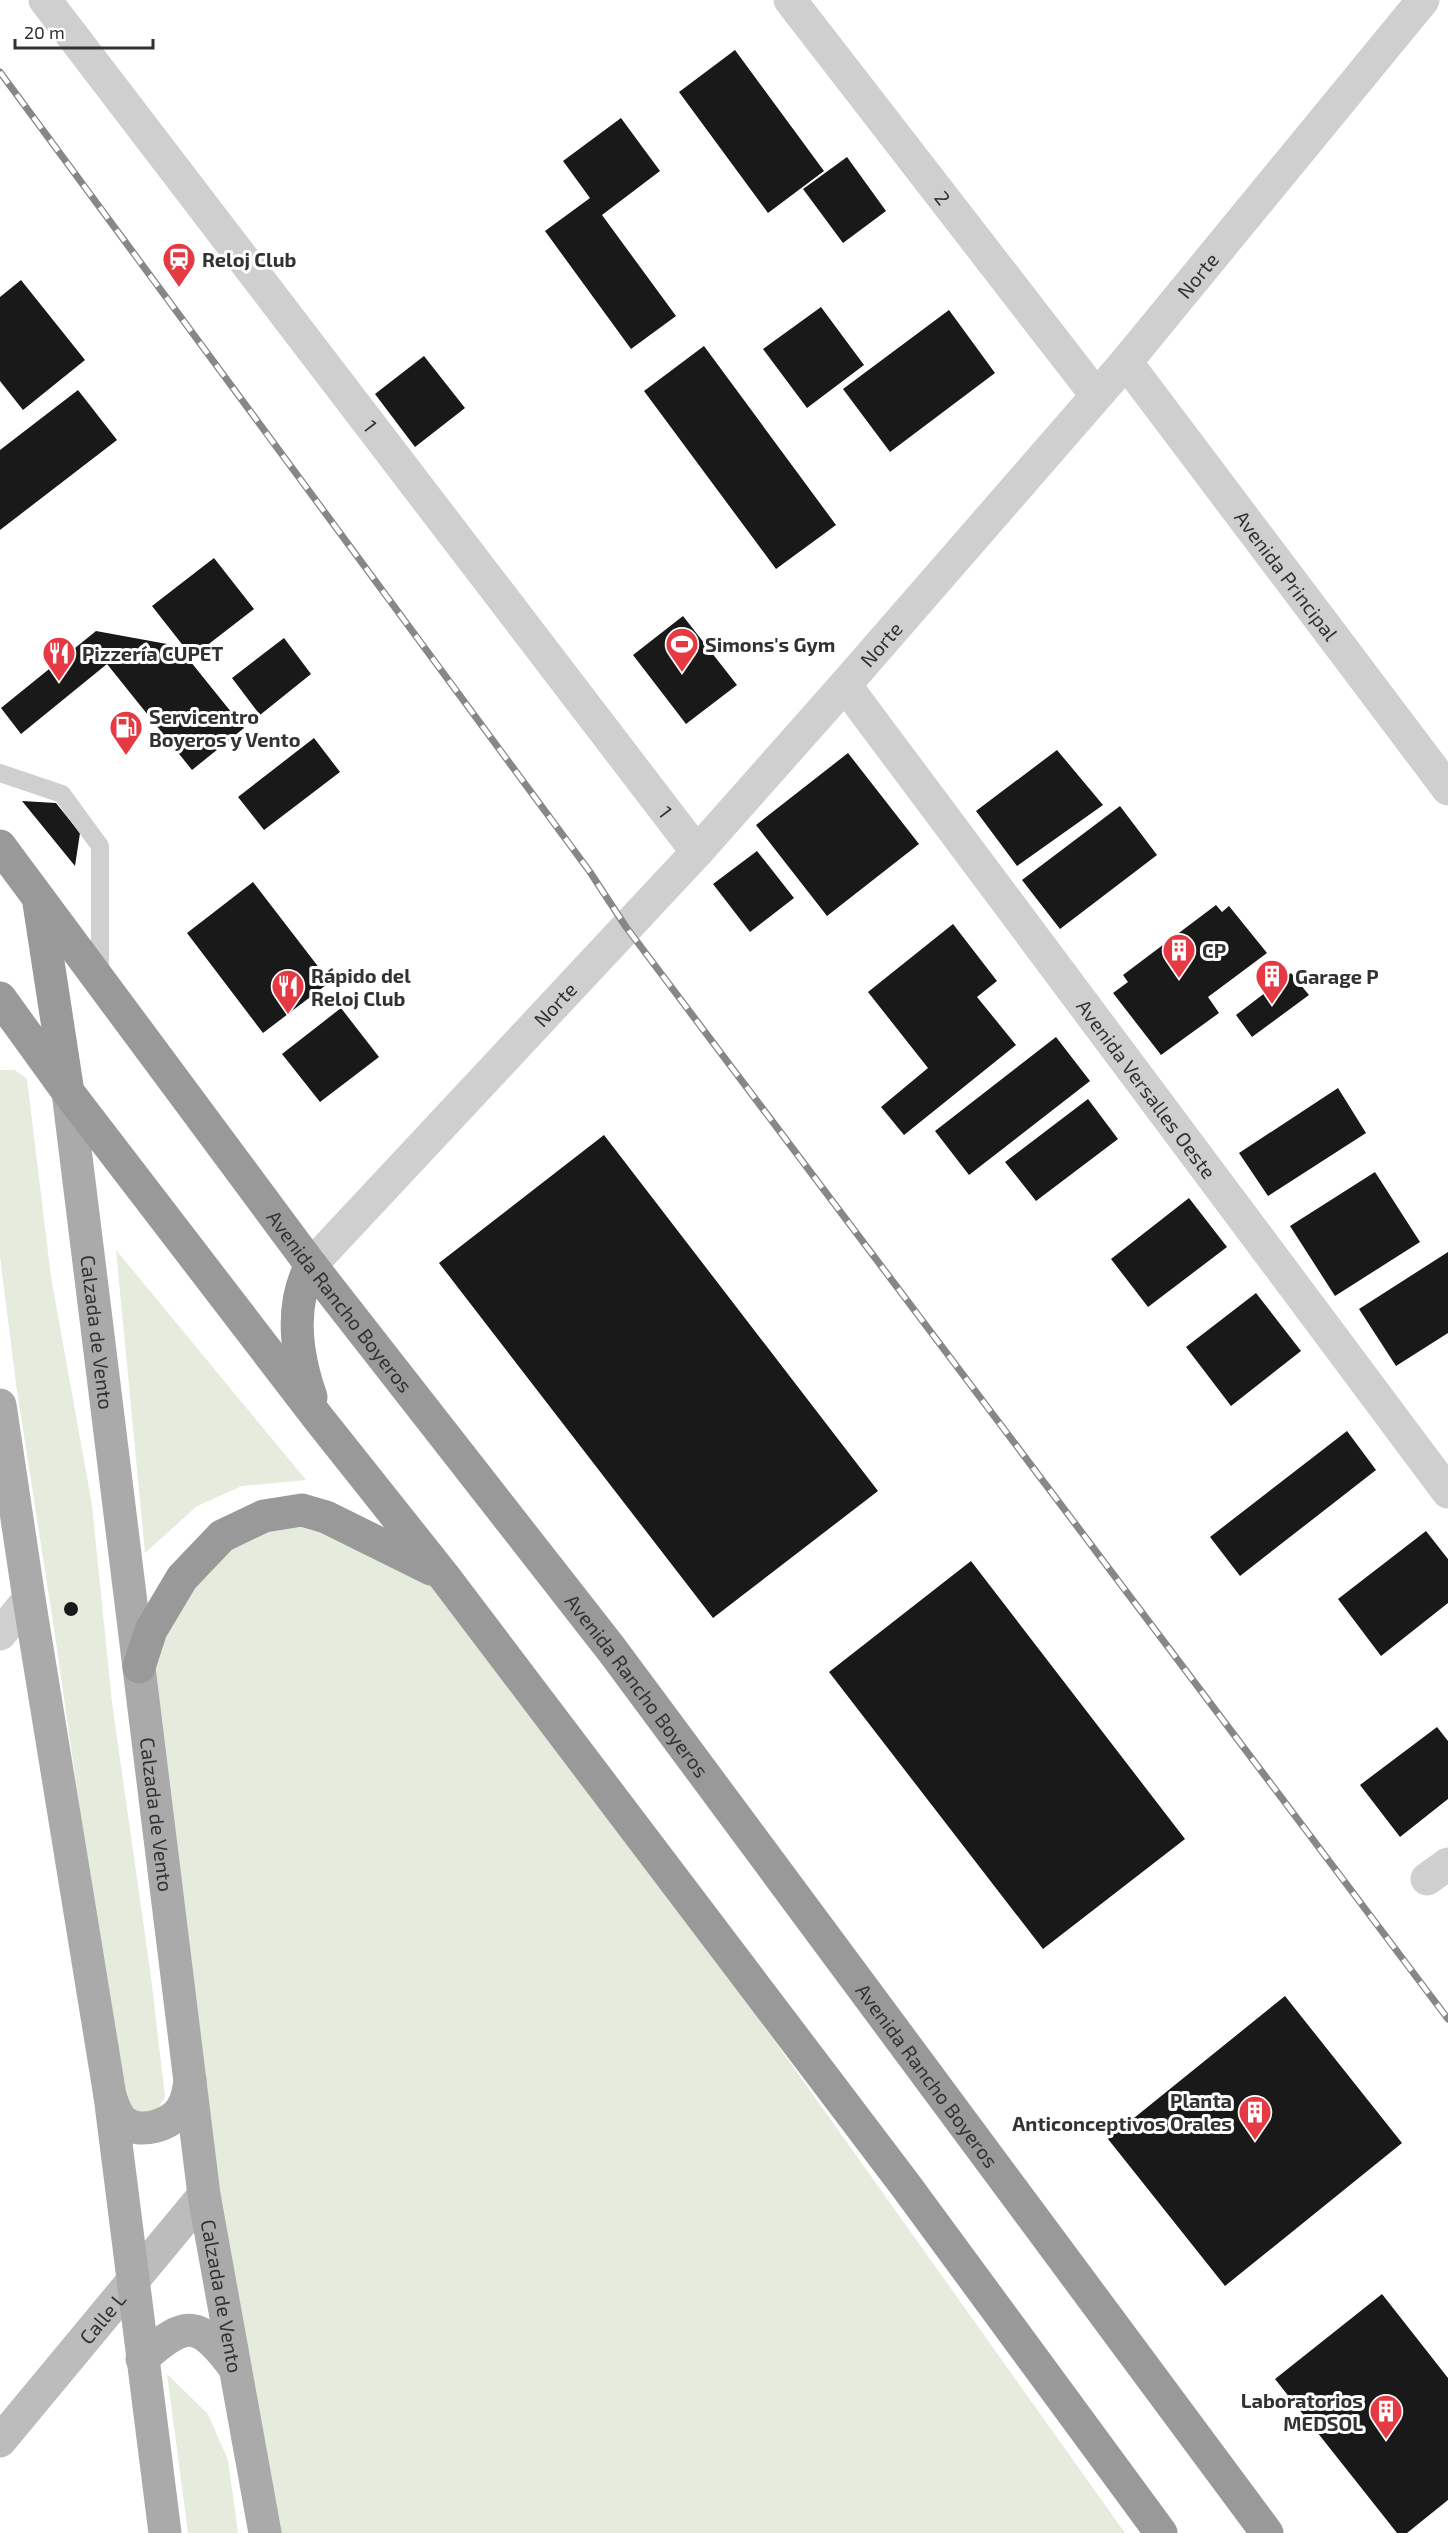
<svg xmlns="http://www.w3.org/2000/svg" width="1448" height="2533" viewBox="0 0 1448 2533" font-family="'Exo 2',sans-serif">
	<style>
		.green { fill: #e5ecde }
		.building { fill: #191919 }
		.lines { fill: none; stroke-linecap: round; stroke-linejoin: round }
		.lane { stroke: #cfcfcf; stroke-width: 18 }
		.street { stroke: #cfcfcf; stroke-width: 33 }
		.secondary { stroke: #bcbcbc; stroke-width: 33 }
		.primary { stroke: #aaa; stroke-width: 33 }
		.highway { stroke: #999; stroke-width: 33 }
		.rail-casing { stroke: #878787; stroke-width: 7 }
		.rail { stroke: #fff; stroke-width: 4.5; stroke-dasharray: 14; stroke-linecap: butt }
		.labels { text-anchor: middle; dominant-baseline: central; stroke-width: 6; stroke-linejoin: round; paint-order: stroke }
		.street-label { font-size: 20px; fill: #323232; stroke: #fff }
		.poi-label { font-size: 20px; font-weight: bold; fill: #323232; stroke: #fff; text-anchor: start }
	</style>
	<rect width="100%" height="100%" fill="#fff"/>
	<path class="green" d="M 0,1070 L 15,1070 L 27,1079 L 51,1277 L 92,1505 L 112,1703 L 151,1977 L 165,2097 L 156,2111 L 144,2117 L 122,2106 L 55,1635 L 17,1391 L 0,1257 Z
		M 116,1250 L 306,1480 L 242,1486 L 197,1506 L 145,1553 Z
		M 282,1512 L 443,1575 L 1125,2533 L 265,2533 L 139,1667 L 173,1592 Z
		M 167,2374 L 208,2414 L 228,2460 L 238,2533 L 188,2533 Z"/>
	<path class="building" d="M 735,50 L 824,171 L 768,213 L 679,92 Z
		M 621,118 L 660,171 L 602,215 L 676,316 L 631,349 L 545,231 L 590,198 L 563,161 Z
		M 847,157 L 886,211 L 843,243 L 803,189 Z
		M 21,280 L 85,360 L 23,410 L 0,381 L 0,297 Z
		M 821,307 L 864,365 L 807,408 L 763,349 Z
		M 949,310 L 995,373 L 890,452 L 843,389 Z
		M 704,346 L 836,525 L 776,569 L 644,391 Z
		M 424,356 L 465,408 L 415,447 L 375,394 Z
		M 78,390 L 117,440 L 0,530 L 0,450 Z
		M 214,558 L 254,609 L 192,657 L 152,606 Z
		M 683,616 L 737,685 L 686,724 L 633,655 Z
		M 96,631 L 178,646 L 244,728 L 192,770 L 107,664 L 21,734 L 1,708 Z
		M 284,638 L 311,674 L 260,715 L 232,678 Z
		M 314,738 L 340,772 L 264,830 L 238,797 Z
		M 1057,750 L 1103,805 L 1017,866 L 976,811 Z
		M 848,753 L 919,844 L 827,916 L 756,825 Z
		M 22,801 L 56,803 L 80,833 L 75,866 Z
		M 1120,806 L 1157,855 L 1060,929 L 1022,880 Z
		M 757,851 L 794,898 L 750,932 L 713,884 Z
		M 253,882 L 330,982 L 263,1033 L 187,933 Z
		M 1216,905 L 1222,912 L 1229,906 L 1267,953 L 1208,997 L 1219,1013 L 1161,1055 L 1113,993 L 1128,982 L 1123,975 Z
		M 953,924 L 997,981 L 977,997 L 1016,1045 L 904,1135 L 881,1107 L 928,1068 L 868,992 Z
		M 1291,973 L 1309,995 L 1252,1037 L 1236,1015 Z
		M 341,1008 L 379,1057 L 320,1102 L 282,1054 Z
		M 1056,1037 L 1090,1081 L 969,1175 L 935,1131 Z
		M 1338,1088 L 1366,1133 L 1268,1196 L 1239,1153 Z
		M 1088,1099 L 1118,1139 L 1036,1201 L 1005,1162 Z
		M 604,1135 L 878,1491 L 713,1618 L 439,1263 Z
		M 1375,1172 L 1420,1242 L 1335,1296 L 1290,1226 Z
		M 1189,1198 L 1227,1247 L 1148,1307 L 1111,1259 Z
		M 1448,1252 L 1448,1333 L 1396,1366 L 1359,1309 Z
		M 1256,1293 L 1301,1351 L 1231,1406 L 1186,1347 Z
		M 1347,1431 L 1376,1470 L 1240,1576 L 1210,1537 Z
		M 1426,1531 L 1448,1559 L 1448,1603 L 1381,1656 L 1338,1599 Z
		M 971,1561 L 1185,1839 L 1043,1949 L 829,1672 Z
		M64 1609a7 7 0 1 1 14 0a7 7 0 1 1-14 0Z
		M 1437,1727 L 1448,1741 L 1448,1799 L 1400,1837 L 1360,1785 Z
		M 1285,1996 L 1402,2143 L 1225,2286 L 1108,2139 Z
		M 1382,2294 L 1448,2378 L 1448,2500 L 1407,2533 L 1397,2533 L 1275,2379 Z"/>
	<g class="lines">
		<path class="lane" d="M 0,773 L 62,794 L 100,846 L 100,976"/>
		<g class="street">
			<path id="s1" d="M 45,0 L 697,852"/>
			<path id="s2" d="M 790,0 L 1096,395"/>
			<path id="s3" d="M 1126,362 L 1448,789"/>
			<path id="s4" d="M 845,685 L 1448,1492"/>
			<path id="s5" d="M 311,1265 L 697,852 L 845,685 L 1126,362 L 1423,0"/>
			<path d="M 0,1634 L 29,1599"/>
			<path d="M 1427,1879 L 1448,1864"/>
		</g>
		<path class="secondary" id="s6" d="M 0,2441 L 204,2195"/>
		<g class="primary">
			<path id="s7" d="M 68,1092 L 204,2195 L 265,2533"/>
			<path d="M 0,1405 L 29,1599 L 110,2096 L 165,2533"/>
			<path d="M 110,2096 C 113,2104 116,2115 123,2121 C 138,2136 173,2125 182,2108 C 187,2100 189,2089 190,2080"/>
			<path d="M 142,2359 C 186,2319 199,2320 234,2367"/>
		</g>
		<g class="highway">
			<path id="s8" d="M 0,846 L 311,1265 L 612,1650 L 1267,2533"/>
			<path d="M 39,903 L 67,1086"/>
			<path d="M 0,998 L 68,1092 L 319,1419 L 443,1575 L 906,2186 L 1161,2533"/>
			<path d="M 311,1397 C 296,1354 289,1307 311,1265"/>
			<path d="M 139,1667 L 151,1630 L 182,1578 L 222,1536 L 264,1516 L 302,1510 L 326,1517 L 431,1569"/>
		</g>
		<defs>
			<path id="rail" d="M 0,72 L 590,872 L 626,927 L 1448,2019"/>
		</defs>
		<use href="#rail" class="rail-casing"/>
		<use href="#rail" class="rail"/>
	</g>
	<defs>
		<symbol id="station-pin" viewBox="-11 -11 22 30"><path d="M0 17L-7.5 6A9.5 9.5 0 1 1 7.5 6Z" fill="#e53943" stroke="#fff"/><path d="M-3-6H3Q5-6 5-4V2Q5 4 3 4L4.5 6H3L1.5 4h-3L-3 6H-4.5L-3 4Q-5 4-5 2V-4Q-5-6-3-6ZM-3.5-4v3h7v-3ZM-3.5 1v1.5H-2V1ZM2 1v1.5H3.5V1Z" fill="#fff"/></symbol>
		<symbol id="stadium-pin" viewBox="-11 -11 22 30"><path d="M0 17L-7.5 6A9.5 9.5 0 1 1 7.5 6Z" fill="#e53943" stroke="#fff"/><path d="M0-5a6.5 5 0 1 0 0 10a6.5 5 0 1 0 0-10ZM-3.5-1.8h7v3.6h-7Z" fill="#fff"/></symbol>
		<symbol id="restaurant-pin" viewBox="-11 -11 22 30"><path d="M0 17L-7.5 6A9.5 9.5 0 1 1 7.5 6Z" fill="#e53943" stroke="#fff"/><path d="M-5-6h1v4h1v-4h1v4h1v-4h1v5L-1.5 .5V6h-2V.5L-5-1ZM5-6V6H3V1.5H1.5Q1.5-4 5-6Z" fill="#fff"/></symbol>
		<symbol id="fuel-pin" viewBox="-11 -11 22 30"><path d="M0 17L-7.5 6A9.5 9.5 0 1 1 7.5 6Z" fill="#e53943" stroke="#fff"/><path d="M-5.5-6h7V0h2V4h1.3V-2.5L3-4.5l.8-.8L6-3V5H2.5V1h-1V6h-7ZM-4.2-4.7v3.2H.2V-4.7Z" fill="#fff"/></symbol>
		<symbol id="building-pin" viewBox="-11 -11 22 30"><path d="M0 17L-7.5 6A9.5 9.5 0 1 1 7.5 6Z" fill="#e53943" stroke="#fff"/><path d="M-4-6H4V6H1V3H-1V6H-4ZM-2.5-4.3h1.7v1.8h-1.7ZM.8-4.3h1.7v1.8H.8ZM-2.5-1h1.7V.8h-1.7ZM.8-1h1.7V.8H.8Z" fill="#fff"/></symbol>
	</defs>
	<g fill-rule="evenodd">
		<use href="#station-pin" x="160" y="240" width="38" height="52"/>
		<use href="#stadium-pin" x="663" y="625" width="38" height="52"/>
		<use href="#restaurant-pin" x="40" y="634" width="38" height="52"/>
		<use href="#fuel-pin" x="107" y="708" width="38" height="52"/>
		<use href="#building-pin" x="1160" y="931" width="38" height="52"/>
		<use href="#building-pin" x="1253" y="957" width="38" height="52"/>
		<use href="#restaurant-pin" x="269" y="967" width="38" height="52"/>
		<use href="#building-pin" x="1236" y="2093" width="38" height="52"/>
		<use href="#building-pin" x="1367" y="2392" width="38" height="52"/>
	</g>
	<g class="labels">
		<g class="street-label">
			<text stroke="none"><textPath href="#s2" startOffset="250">2</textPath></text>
			<text stroke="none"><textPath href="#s5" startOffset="1329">Norte</textPath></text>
			<text stroke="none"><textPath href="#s1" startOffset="536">1</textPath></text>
			<text stroke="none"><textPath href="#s3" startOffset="267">Avenida Principal</textPath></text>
			<text stroke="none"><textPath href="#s5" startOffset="843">Norte</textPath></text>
			<text stroke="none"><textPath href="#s1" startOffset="1022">1</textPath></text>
			<text stroke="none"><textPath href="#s5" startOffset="357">Norte</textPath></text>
			<text stroke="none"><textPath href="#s4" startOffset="504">Avenida Versalles Oeste</textPath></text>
			<text stroke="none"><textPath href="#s8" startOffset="568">Avenida Rancho Boyeros</textPath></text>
			<text stroke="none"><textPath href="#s7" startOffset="242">Calzada de Vento</textPath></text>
			<text stroke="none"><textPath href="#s8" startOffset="1054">Avenida Rancho Boyeros</textPath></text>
			<text stroke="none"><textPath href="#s7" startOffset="728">Calzada de Vento</textPath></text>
			<text stroke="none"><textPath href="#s8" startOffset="1540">Avenida Rancho Boyeros</textPath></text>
			<text stroke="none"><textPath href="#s7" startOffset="1214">Calzada de Vento</textPath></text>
			<text stroke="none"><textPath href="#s6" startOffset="160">Calle L</textPath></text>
		</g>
		<g class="poi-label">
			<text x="202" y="259">Reloj Club</text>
			<text x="705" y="644">Simons's Gym</text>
			<text x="82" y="653">Pizzería CUPET</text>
			<text x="149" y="716">Servicentro<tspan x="149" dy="23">Boyeros y Vento</tspan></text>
			<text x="1202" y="950">CP</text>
			<text x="311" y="975">Rápido del<tspan x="311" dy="23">Reloj Club</tspan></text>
			<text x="1295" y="976">Garage P</text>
			<text x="1232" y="2100" text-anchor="end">Planta<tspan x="1232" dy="23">Anticonceptivos Orales</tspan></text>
			<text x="1363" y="2400" text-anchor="end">Laboratorios<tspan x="1363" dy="23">MEDSOL</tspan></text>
		</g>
	</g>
	<path d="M15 39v9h138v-9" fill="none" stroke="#323232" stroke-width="3"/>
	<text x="24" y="39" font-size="18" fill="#323232" stroke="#ffffff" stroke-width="4.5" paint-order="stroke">20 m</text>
</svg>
